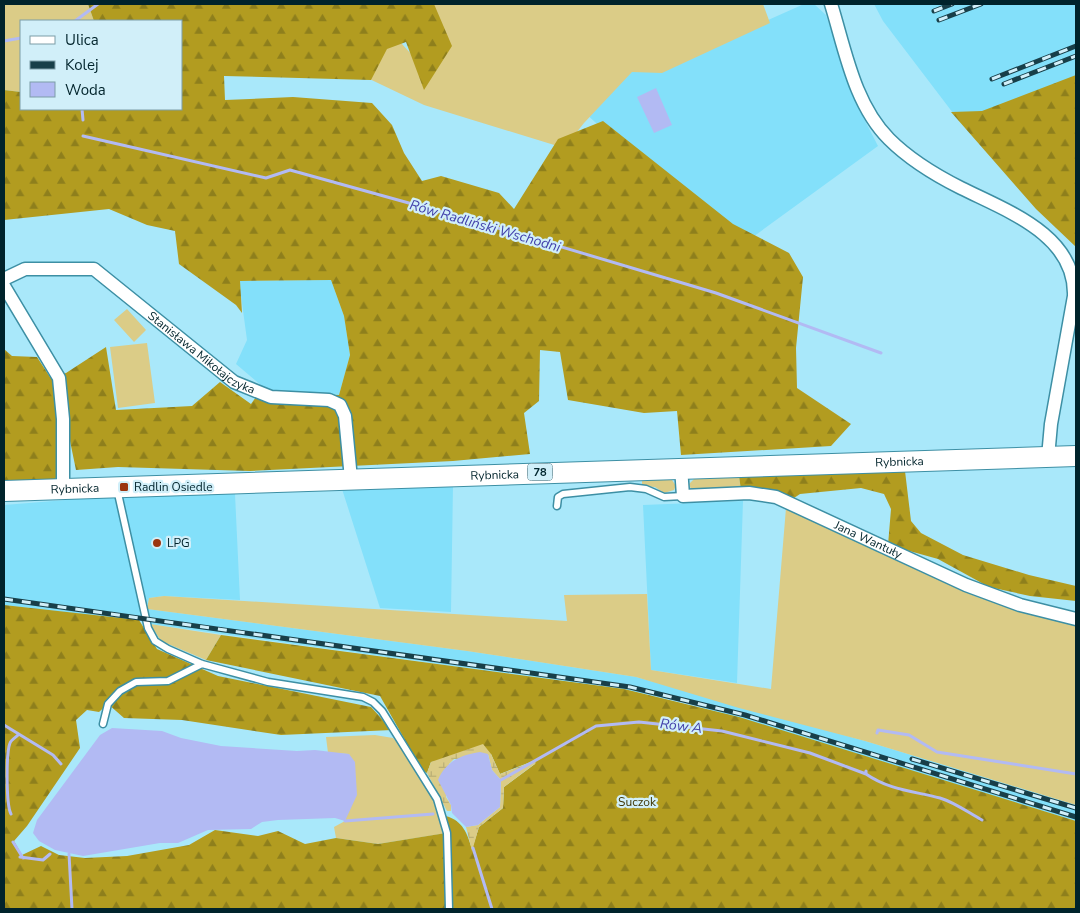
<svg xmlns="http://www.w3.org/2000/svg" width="1080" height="913" viewBox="0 0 1080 913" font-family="'Nunito Sans',sans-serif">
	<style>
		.built { fill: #83e0fa }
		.grass { fill: #dbcc87 }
		.forest { fill: url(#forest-firs) }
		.wetland { fill: url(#wetland-marsh) }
		.water { fill: #b2baf3 }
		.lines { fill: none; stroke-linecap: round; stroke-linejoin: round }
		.stream { stroke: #b2baf3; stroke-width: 3 }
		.service-casing { stroke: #3d8fa4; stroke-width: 9 }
		.minor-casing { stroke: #3d8fa4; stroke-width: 15 }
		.primary-casing { stroke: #3d8fa4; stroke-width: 22 }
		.service { stroke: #fff; stroke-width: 6 }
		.minor { stroke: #fff; stroke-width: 12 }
		.primary { stroke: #fff; stroke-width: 20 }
		.rail-casing { stroke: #183f49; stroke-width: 5 }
		.rail { stroke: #d1eff9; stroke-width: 3; stroke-dasharray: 9; stroke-linecap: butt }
		.poi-dot { fill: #9b3510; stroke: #d1eff9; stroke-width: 2 }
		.labels { text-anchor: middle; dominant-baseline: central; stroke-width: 4.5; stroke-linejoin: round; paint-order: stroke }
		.shield { fill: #d1eff9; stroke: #3f6069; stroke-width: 1 }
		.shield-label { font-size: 11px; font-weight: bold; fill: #00232b }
		.street-label { font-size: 12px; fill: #00232b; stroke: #d1eff9 }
		.poi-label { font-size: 12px; fill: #00232b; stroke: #d1eff9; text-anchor: start }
		.park-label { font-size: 12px; fill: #403705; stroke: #d1eff9 }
		.water-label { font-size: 14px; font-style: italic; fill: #4341ab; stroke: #d1eff9 }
	</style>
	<defs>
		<pattern id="forest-firs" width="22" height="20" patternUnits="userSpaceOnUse" patternTransform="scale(1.25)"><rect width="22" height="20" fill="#b29c20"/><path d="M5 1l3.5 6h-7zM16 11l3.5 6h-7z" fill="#8e7f1c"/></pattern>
		<pattern id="wetland-marsh" width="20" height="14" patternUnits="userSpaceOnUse" patternTransform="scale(1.25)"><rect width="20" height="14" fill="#dbcc87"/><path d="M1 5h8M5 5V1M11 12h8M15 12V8" fill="none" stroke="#baaf75"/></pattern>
	</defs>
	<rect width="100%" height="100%" fill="#a9e8fa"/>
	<path class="built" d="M 804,4 L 814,4 L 826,15 L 859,109 L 878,146 L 735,250 L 584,112 L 625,68 L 689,55 Z
		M 874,4 L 1076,4 L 1076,77 L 989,113 L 953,113 L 883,21 Z
		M 331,280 L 344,316 L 350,355 L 339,395 L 274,392 L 263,387 L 236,364 L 247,340 L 239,281 Z
		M 453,485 L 451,612 L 380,608 L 342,489 Z
		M 153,493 L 235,494 L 240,600 L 164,596 L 149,598 L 148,604 L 139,607 L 142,621 L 4,605 L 4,505 Z
		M 743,501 L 737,683 L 651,670 L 643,505 Z
		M 147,609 L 467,651 L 636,677 L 865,741 L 1076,805 L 1076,821 L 694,705 L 624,689 L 551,679 L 150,624 Z"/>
	<path class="grass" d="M 4,4 L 88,4 L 94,21 L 21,21 L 21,92 L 4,90 Z
		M 407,4 L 763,4 L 770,23 L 662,73 L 632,72 L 584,123 L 564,148 L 424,105 L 359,74 L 391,32 L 423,67 Z
		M 127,309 L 146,330 L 134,342 L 114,320 Z
		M 147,343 L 155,403 L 118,408 L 110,347 Z
		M 739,476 L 741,490 L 698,491 L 691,489 L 689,484 L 696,477 Z
		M 667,478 L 672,480 L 676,486 L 674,490 L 664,493 L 655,487 L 642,486 L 642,481 Z
		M 786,508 L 977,597 L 1076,625 L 1076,805 L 865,741 L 739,708 L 636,677 L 467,651 L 147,609 L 149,598 L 164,596 L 567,621 L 564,595 L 647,594 L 651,670 L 771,689 Z
		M 150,624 L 221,635 L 206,660 L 161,641 Z
		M 375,735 L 393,738 L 408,753 L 437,799 L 447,833 L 378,844 L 336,838 L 334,827 L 345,821 C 353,793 361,782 349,754 L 328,753 L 326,737 Z"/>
	<path class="forest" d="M 88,4 L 434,4 L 452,46 L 424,90 L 406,42 L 387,49 L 371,80 L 224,76 L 225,100 L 293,97 L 372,103 L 392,125 L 404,153 L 422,181 L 441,176 L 499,193 L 514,209 L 558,139 L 603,121 L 733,224 L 789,253 L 803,277 L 796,348 L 797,388 L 851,424 L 831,446 L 681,455 L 677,411 L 644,413 L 568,400 L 560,352 L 540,350 L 539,401 L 524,413 L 530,454 L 453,461 L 250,471 L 118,467 L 76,470 L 70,441 L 55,480 L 4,483 L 4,349 L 12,356 L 37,357 L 50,377 L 66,373 L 106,347 L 116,410 L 192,406 L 220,382 L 251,404 L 263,387 L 274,392 L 339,395 L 350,355 L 344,316 L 331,280 L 240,281 L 242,313 L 236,305 L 179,264 L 175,231 L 147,225 L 109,209 L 4,220 L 4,90 L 21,92 L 21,109 L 181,109 L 181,21 L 94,21 Z
		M 1076,75 L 1076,247 L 1036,209 L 951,112 L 982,111 Z
		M 905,471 L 911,521 L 921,533 L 963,555 L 1029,575 L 1076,586 L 1076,601 L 1030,596 L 989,587 L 938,559 L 888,545 L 891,509 L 884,494 L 861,488 L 800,494 L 794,498 L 741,490 L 739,476 Z
		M 4,605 L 139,620 L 157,649 L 218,676 L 371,707 L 392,730 L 281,735 L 182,720 L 124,718 L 108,704 L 99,712 L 87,710 L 76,720 L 80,748 L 27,826 L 14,841 L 22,855 L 41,846 L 59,855 L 85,858 L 127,856 L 189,845 L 215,830 L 258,836 L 278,831 L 305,844 L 336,838 L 378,844 L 446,833 L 446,816 C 463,821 467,833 472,849 L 479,827 L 503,808 L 504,787 L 535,764 L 533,761 L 500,774 L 491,754 L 431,762 L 427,773 L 422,770 L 380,696 L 206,660 L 221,635 L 624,689 L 739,717 L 1076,821 L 1076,909 L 4,909 Z"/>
	<path class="wetland" d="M 483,744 L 491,754 L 500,774 L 534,761 L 536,763 L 504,787 L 503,808 L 479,827 L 472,851 L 466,827 L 478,825 L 500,807 L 501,780 L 492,770 L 488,754 L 454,759 L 449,764 L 446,797 L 451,805 L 451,811 L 447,811 L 427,773 L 431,762 Z"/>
	<path class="water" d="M 656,88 L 672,125 L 654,133 L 637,97 Z
		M 112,728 L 162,731 L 181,738 L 221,746 L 297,751 L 315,750 L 349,754 L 355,762 L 357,795 L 345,821 L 335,818 L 278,820 L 262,822 L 251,829 L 208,830 L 178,843 L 160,843 L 83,856 L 55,850 L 39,841 L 33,833 L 37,820 L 100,735 Z
		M 480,752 L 488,754 L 492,770 L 501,780 L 500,807 L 478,825 L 466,827 L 452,813 L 451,805 L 438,780 C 446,761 461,755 480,752 Z"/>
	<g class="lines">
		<path class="stream" d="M 75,21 L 98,4
			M 4,41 L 21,38
			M 82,109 L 83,120
			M 83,136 L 266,178 L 290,170 L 488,225 L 716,293 L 881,353
			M 4,725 L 53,755 L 61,764
			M 877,733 L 878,730 L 909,735 L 937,752 L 1076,774
			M 866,774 C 889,790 913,791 940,798 C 954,802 969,813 982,820
			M 501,780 L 596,726 L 639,722 L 722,731 L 810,753 L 866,774 L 866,771
			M 11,814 C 6,805 6,753 10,743 C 11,740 16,737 18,735
			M 345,821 L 433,814
			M 13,842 L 23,858
			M 473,848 L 492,909
			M 69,854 L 72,909
			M 20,857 L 43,860 L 50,854"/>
		<defs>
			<path id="service" d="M 117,489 L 148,628 L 155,641 L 168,649 L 202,664 L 268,682 L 363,697 L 373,702 L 382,711 L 437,799 L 447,833 L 449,909
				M 557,506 L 558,497 L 563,494 L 630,487 L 646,489 L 664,497 L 683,496
				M 103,724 L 108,704 L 120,691 L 136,682 L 168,681 L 202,664"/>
			<g id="minor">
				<path d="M 831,4 C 845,49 854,104 889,139 C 908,158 937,176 961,188 C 1007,211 1076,235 1074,296 L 1051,424 L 1048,457"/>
				<path id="s1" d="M 4,279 L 25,269 L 94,269 L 234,382 L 271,397 L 329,400 L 340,405 L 345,416 L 351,479"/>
				<path d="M 4,286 L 59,378 L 63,419 L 63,489"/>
				<path id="s2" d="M 681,467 L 683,496 L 749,493 L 776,497 L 966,585 L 1020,605 L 1076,619"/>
			</g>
			<g id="primary">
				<path id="s3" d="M 4,491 L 1076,456"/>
			</g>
		</defs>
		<use href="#service" class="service-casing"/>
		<use href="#minor" class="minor-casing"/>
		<use href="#primary" class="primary-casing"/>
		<use href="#service" class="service"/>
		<use href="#minor" class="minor"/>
		<use href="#primary" class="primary"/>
		<defs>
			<path id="rail" d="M 934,11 L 952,4
				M 939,20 L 981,4
				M 992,79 L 1076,46
				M 1004,84 L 1076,56
				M 4,599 L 630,687 L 745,715 L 1076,817
				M 912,759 L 1076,808"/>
		</defs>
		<use href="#rail" class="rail-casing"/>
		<use href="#rail" class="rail"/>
	</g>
	<g class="poi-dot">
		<rect x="119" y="482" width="10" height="10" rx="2.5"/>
		<circle cx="157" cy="543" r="5"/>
	</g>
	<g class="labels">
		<rect class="shield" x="527.5" y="463.5" width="25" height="17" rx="4"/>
		<g class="shield-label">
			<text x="540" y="472">78</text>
		</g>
		<g class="street-label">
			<text stroke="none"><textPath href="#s1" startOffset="229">Stanisława Mikołajczyka</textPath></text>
			<text stroke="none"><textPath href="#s3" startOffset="896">Rybnicka</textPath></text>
			<text stroke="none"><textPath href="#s3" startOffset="491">Rybnicka</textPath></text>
			<text stroke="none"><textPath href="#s3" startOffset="71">Rybnicka</textPath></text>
			<text stroke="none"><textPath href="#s2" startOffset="224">Jana Wantuły</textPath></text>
		</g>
		<g class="poi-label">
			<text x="134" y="487">Radlin Osiedle</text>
			<text x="167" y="543">LPG</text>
		</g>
		<g class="park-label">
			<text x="637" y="802">Suczok</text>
		</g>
		<g class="water-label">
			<text transform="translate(485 226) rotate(16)">Rów Radliński Wschodni</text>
			<text transform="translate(681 726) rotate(7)">Rów A</text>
		</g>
	</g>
	<rect width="1080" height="913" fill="none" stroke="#00232b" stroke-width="10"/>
	<rect x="20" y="20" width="162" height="90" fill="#d1eff9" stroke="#7d9da7"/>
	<rect x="30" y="36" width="25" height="8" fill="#ffffff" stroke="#7d9da7"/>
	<text x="65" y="45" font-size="15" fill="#00232b">Ulica</text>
	<rect x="30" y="61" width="25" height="8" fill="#183f49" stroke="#7d9da7"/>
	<text x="65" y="70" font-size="15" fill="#00232b">Kolej</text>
	<rect x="30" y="82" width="25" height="15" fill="#b2baf3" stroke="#7d9da7"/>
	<text x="65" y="95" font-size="15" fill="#00232b">Woda</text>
</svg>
